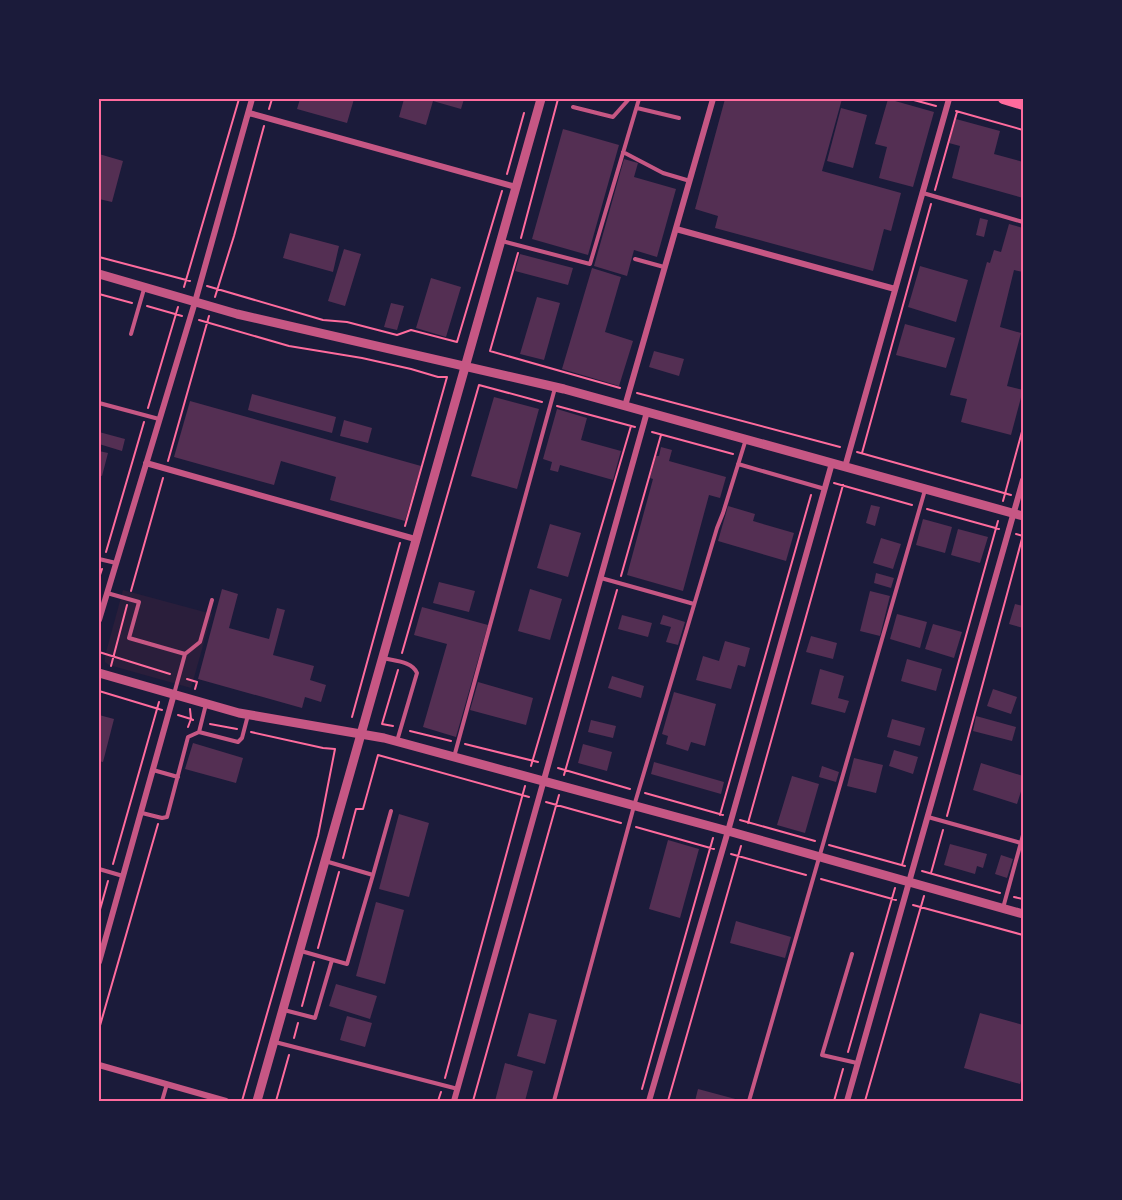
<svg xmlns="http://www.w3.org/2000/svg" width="1122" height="1200" viewBox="0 0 1122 1200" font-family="Raleway,sans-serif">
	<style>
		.green { fill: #2a1e3b }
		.building { fill: #542f53 }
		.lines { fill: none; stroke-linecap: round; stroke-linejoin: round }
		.path { stroke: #ff6b9d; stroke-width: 2 }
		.service { stroke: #c65784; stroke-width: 4 }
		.minor { stroke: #c65784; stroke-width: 6 }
		.tertiary { stroke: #c65784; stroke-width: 9 }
		.secondary { stroke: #ff6b9d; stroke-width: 10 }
		.neatline { fill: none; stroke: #ff6b9d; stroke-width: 2 }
	</style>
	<rect width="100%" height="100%" fill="#1b1b3a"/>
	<path class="green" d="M 123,590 L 212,614 L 191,688 L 109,665 L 105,662 L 105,656 Z"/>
	<path class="building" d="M 300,99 L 354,99 L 347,123 L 297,109 Z
		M 404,99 L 464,99 L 461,109 L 433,101 L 426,125 L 399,117 Z
		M 725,99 L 842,99 L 822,171 L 901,193 L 891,231 L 884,229 L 873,271 L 715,228 L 718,216 L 695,209 Z
		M 888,99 L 934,112 L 913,187 L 879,178 L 887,147 L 875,144 Z
		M 841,108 L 867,115 L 853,168 L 827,161 Z
		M 956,119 L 1000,131 L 994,154 L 1023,162 L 1023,198 L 952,178 L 960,146 L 949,143 Z
		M 563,129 L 619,145 L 588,255 L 532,239 Z
		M 99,154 L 123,161 L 112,202 L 99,199 Z
		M 624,159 L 638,163 L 634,177 L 676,189 L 657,257 L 634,250 L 627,276 L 594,266 Z
		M 980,218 L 988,220 L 984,237 L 976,235 Z
		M 1009,224 L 1023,228 L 1023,272 L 1014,270 L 1000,327 L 1021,333 L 1007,386 L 1023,390 L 1011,435 L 961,422 L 967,399 L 950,395 L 987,262 L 990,263 L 994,250 L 1001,252 Z
		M 290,233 L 339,246 L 333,272 L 283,258 Z
		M 344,249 L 361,254 L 345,306 L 328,301 Z
		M 520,254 L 573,268 L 568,285 L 515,271 Z
		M 920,266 L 968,280 L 956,322 L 908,307 Z
		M 592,268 L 621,277 L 605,332 L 633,341 L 619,386 L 562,369 Z
		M 431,278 L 461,287 L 446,337 L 416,328 Z
		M 537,297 L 560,303 L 544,360 L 520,354 Z
		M 391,303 L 404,306 L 397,330 L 384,327 Z
		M 905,324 L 955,338 L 946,368 L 896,355 Z
		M 654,351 L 684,359 L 679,376 L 649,367 Z
		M 252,394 L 336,417 L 332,433 L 248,410 Z
		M 494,397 L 539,409 L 517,489 L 471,476 Z
		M 190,401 L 421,466 L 405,521 L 330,500 L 336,477 L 281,461 L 274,485 L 174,457 Z
		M 557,409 L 587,418 L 581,440 L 621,451 L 613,480 L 560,465 L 558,472 L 550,470 L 552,462 L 543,459 Z
		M 344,420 L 372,428 L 368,443 L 340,436 Z
		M 99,432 L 125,439 L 122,451 L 99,444 Z
		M 661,447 L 672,450 L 669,461 L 726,477 L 720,498 L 709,495 L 683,591 L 627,575 L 653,479 L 650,478 L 656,456 L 659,456 Z
		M 99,451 L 108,453 L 102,476 L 99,475 Z
		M 871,505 L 880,507 L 875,526 L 866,523 Z
		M 728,506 L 755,514 L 753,521 L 794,533 L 786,561 L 718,541 Z
		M 923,519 L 952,527 L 945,553 L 916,545 Z
		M 550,524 L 581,533 L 568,577 L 537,568 Z
		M 958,529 L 988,537 L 980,563 L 951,555 Z
		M 881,538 L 901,544 L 893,569 L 873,563 Z
		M 876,573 L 894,578 L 891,588 L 874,583 Z
		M 439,582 L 475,591 L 469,612 L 433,603 Z
		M 222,589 L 238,594 L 229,628 L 269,639 L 277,608 L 285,610 L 273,655 L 314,666 L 310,680 L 326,685 L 321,702 L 305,697 L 302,708 L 198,679 Z
		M 530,589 L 562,599 L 550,640 L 518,631 Z
		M 870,591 L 890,596 L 880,636 L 860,631 Z
		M 1015,604 L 1023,606 L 1023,628 L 1009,624 Z
		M 422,607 L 488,625 L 456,737 L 423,727 L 447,644 L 414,635 Z
		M 897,614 L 927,622 L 920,648 L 890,639 Z
		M 622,615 L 652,623 L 648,637 L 618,629 Z
		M 663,615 L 685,622 L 678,645 L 666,642 L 671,627 L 660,624 Z
		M 933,624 L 962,632 L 954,658 L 925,649 Z
		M 811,636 L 837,643 L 833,659 L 806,652 Z
		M 725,641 L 750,648 L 745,667 L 738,665 L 731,689 L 696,680 L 703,656 L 719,661 Z
		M 907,659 L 942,669 L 936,691 L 901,681 Z
		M 820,669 L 844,676 L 838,698 L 849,701 L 845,713 L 811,704 Z
		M 612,676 L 644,686 L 641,698 L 608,688 Z
		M 478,682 L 533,698 L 526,725 L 470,710 Z
		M 993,689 L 1017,697 L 1011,714 L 987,706 Z
		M 674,692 L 716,704 L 705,746 L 691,742 L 688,751 L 666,744 L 668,736 L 662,734 Z
		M 99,715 L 114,719 L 103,762 L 99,761 Z
		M 976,716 L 1016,727 L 1012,741 L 973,731 Z
		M 892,719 L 925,728 L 920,746 L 887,737 Z
		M 591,720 L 616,726 L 613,738 L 588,732 Z
		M 193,743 L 243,758 L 236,783 L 185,769 Z
		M 583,744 L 612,752 L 607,771 L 578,763 Z
		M 894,750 L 918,757 L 913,774 L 889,766 Z
		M 854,758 L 883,765 L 876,793 L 847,786 Z
		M 654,762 L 724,782 L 721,794 L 651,774 Z
		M 981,763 L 1023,776 L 1023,785 L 1017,804 L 973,790 Z
		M 822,766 L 839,772 L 836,782 L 819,777 Z
		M 792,776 L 819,784 L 805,833 L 777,825 Z
		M 399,814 L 429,823 L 409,897 L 379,889 Z
		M 668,840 L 699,849 L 680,918 L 649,909 Z
		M 950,844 L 987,854 L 983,868 L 977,866 L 975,874 L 944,865 Z
		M 1001,855 L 1013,859 L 1007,878 L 995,874 Z
		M 376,902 L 404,910 L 385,984 L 356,976 Z
		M 736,921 L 791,937 L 785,958 L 730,943 Z
		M 336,984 L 377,996 L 370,1019 L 329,1006 Z
		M 529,1013 L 557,1020 L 545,1064 L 517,1056 Z
		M 980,1013 L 1023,1025 L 1023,1074 L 1020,1084 L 964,1068 Z
		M 347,1016 L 372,1023 L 365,1047 L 340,1040 Z
		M 505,1063 L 533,1071 L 525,1101 L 495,1101 Z
		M 698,1089 L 739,1100 L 739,1101 L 695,1101 Z"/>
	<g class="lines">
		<path class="path" d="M 910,99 L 936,106
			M 269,109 L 272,99
			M 956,111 L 1023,130
			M 507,174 L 524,113
			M 935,190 L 957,112
			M 521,238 L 558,99
			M 518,253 L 490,351 L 620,388
			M 99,257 L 190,281
			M 207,286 L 323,320 L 347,322 L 397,335 L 411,330 L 457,342 L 502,191
			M 184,287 L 239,99
			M 99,294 L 132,303
			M 215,297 L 234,236 L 264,126
			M 147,306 L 182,316
			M 199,320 L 289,346 L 362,358 L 411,369 L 438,377 L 447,377 L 405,526
			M 637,393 L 840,447
			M 557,406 L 635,427
			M 148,408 L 178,307
			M 652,432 L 733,454
			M 857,452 L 1011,495
			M 862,453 L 931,204
			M 168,461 L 209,316
			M 834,483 L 912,505
			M 1003,501 L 1023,428
			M 927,509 L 999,529
			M 1016,534 L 1023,536
			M 106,552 L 144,422
			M 621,576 L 661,435
			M 99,578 L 102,569
			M 131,591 L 163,478
			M 99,652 L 170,674
			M 402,653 L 479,385 L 542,402
			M 111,666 L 127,605
			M 187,679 L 197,682 L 195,689
			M 99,691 L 162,710
			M 190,709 L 191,719 L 193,720
			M 178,715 L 191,719 L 188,727
			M 352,717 L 400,543
			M 210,724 L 237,729
			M 393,726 L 382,724 L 398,670
			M 410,731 L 451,741
			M 465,744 L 538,762
			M 531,766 L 631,426
			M 558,768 L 630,789
			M 564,775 L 617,590
			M 645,793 L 723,815
			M 546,802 L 621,823
			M 720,815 L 811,495
			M 947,816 L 1023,535
			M 740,820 L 815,841
			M 748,823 L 843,485
			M 636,827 L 714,849
			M 829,845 L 905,866
			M 731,854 L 806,875
			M 343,858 L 356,809 L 363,809 L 378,755 L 529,797
			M 113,864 L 159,702
			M 902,865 L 998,521
			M 922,871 L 1000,893
			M 931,873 L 943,830
			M 821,879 L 896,900
			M 1014,897 L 1023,899
			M 913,905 L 1023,935
			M 99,913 L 108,881
			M 318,948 L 339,872
			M 302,1006 L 314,962
			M 99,1029 L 158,824
			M 294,1038 L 298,1023
			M 848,1052 L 895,888
			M 445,1078 L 525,786
			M 642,1089 L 713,838
			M 242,1101 L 318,836 L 335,749 L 323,748 L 251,732
			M 276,1101 L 289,1055
			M 438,1101 L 441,1092
			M 473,1101 L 559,795
			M 668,1101 L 741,846
			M 834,1101 L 843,1069
			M 865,1101 L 924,896"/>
		<path class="service" d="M 573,107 L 613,117 L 629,99
			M 637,108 L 679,118
			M 623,152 L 663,173 L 690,181
			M 923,193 L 1023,222
			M 502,241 L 590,264 L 639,99
			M 635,259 L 664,267
			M 131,334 L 144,289
			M 99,403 L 159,419
			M 738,464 L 825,489
			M 99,559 L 116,563
			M 601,578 L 694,604
			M 107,593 L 139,602 L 129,638 L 185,654 L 174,694
			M 185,654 L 200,642 L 212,600
			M 383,658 C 394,661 412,661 417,673 L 397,741
			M 199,732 L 206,704
			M 454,757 L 555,388
			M 153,770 L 178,777
			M 142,813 L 162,818 L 167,817 L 188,737 L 199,732 L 238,742 L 242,738 L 248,715
			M 928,817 L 1021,843
			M 99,869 L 123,876
			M 373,875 L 391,811
			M 1003,908 L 1023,835
			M 301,951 L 347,964 L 373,875 L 325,861
			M 852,954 L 822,1055 L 857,1063
			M 284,1010 L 315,1018 L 332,960
			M 275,1042 L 458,1089
			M 162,1101 L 167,1084
			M 554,1101 L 634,806 L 717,528 L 723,513 L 746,439
			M 749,1101 L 925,490"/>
		<path class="minor" d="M 249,113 L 516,187
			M 676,229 L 895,289
			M 625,406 L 713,99
			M 146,463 L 415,539
			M 845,467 L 949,99
			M 99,620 L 195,302 L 252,99
			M 99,962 L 174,694
			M 99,1065 L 226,1101
			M 454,1101 L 647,412
			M 649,1101 L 728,831 L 832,463
			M 847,1101 L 1023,480"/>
		<path class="tertiary" d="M 99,274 L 237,314 L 564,389 L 1023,516
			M 99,673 L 239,713 L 384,738 L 728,831 L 1023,914
			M 257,1101 L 541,99"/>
		<path class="secondary" d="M 1003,99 L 1023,105"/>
	</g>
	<rect width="1122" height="1200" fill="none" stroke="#1b1b3a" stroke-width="201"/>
	<rect x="100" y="100" width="922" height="1000" class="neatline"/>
</svg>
